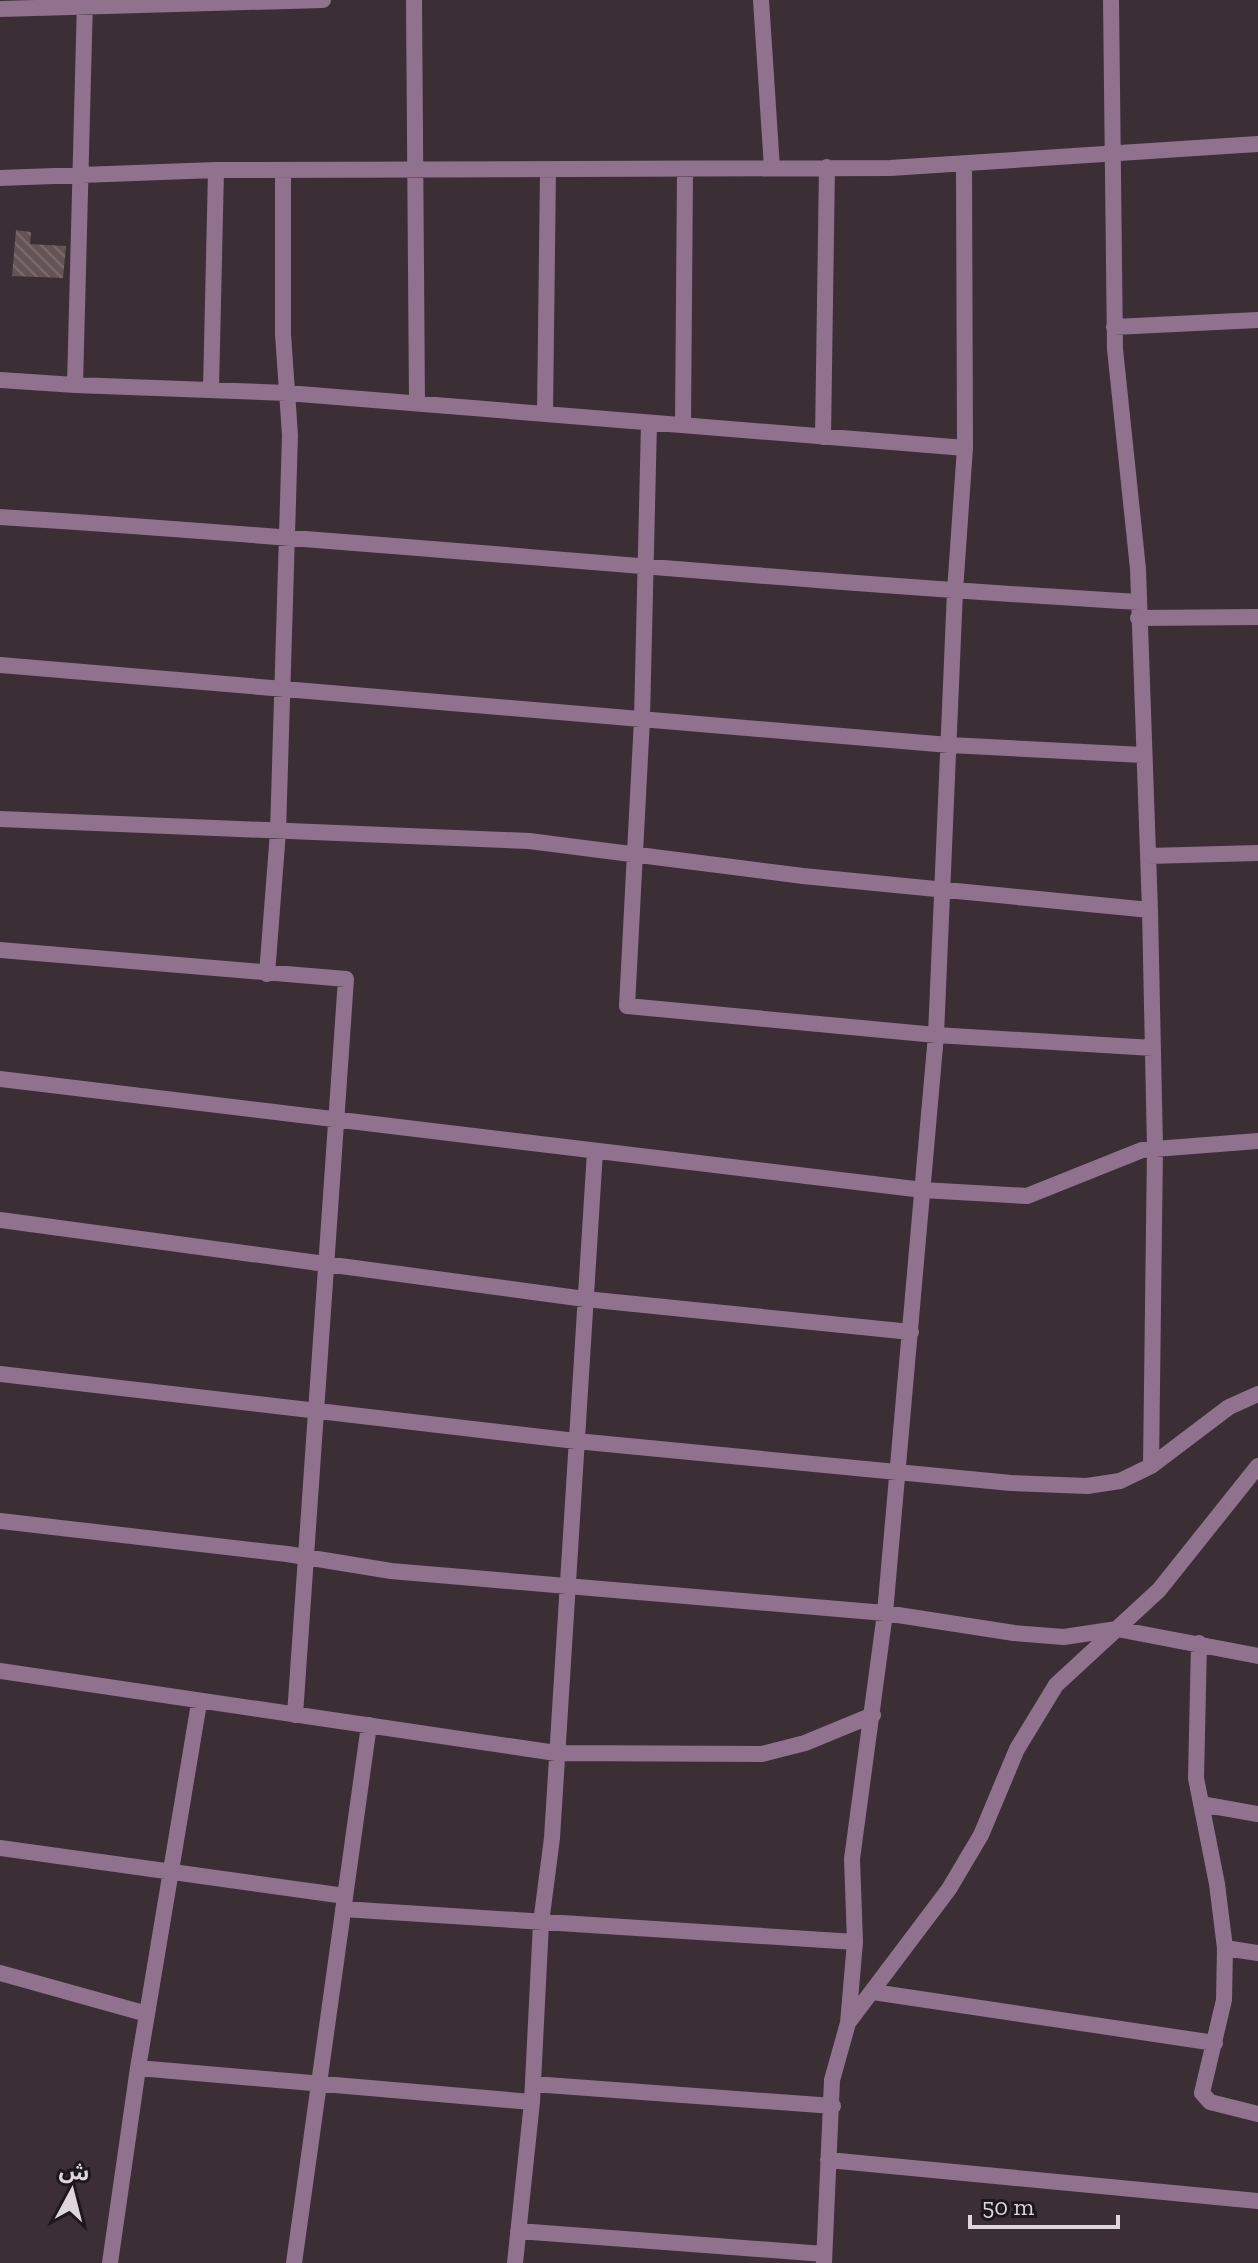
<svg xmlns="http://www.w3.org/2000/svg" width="1258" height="2263" viewBox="0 0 1258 2263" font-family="'Zilla Slab','Noto Sans Arabic',serif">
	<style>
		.building { fill: url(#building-back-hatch) }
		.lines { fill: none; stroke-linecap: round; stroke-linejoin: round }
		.street { stroke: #90728e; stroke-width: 16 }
	</style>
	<defs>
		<pattern id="building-back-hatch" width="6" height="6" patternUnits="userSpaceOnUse" patternTransform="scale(2)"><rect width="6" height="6" fill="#645456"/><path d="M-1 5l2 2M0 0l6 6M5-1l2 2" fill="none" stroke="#7a6c6e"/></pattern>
	</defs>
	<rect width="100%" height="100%" fill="#3b2e35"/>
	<path class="building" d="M 16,230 L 31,232 L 30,244 L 66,246 L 63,278 L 12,276 Z"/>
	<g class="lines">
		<path class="street" d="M 85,0 L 75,385 L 287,393 L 965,448
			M 414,0 L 417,403
			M 761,0 L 772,168
			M 1111,0 L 1115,349 L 1138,569 L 1150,910 L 1155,1148 L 1151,1466
			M 0,9 L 323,0
			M 0,178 L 216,170 L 890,168 L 1258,144
			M 1114,327 L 1258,320
			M 0,380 L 75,385
			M 211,389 L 216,170
			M 545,414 L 548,171
			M 649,423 L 642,719 L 627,1006 L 936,1035 L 1153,1048
			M 683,425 L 685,171
			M 823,437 L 827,167
			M 0,517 C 380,541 759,580 1139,602
			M 1138,618 L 1258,617
			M 0,665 L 949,745 L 1143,755
			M 0,819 L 529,841 L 803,876 L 1150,910
			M 1148,856 L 1258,853
			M 0,950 L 346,979 L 295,1715
			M 267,974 L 278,832 L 290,435 L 283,334 L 283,170
			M 0,1079 L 923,1190 L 1027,1196 L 1142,1150 L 1258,1141
			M 0,1220 L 585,1299 L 911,1332
			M 0,1374 L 576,1441 L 1011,1483 L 1087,1486 L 1120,1481 L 1151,1466 L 1229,1407 L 1258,1394
			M 0,1521 L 287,1554 L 391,1571 L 885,1613 L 1014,1633 L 1064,1637 L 1117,1629 L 1258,1656
			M 1199,1643 L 1196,1778 L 1217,1884 L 1225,1948 L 1224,2000 L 1202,2093 L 1210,2102 L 1258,2114
			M 0,1671 L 556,1753 L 762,1754 L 805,1743 L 873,1715
			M 1201,1804 L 1258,1814
			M 0,1848 L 345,1896
			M 343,1909 L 855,1942
			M 1225,1948 L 1258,1953
			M 0,1973 L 147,2014
			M 873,1992 L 1215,2043
			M 848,2023 L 855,1942 L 852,1859 L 885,1613 L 936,1035 L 955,591 L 965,448 L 964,165
			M 138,2068 L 199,1703
			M 533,2084 L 833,2106
			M 828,2160 L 1258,2201
			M 518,2231 L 824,2254
			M 110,2263 L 138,2068 L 532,2102
			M 294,2263 L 369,1725
			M 515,2263 L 532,2102 L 541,1923 L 552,1838 L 595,1151
			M 824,2263 L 832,2080 L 848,2023 L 949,1889 L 981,1835 L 1017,1749 L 1056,1685 L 1159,1590 L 1258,1466"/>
	</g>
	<g transform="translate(72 2191) rotate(7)" stroke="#1e181b" stroke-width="6" paint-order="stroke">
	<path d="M0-6L14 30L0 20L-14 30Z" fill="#ded6da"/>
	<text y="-12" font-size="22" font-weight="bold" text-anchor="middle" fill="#ded6da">ش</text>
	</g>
	<path d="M970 2215v12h148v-12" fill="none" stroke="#ded6da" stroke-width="4"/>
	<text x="982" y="2215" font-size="24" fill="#ded6da" stroke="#1e181b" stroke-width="6" paint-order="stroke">50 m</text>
</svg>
